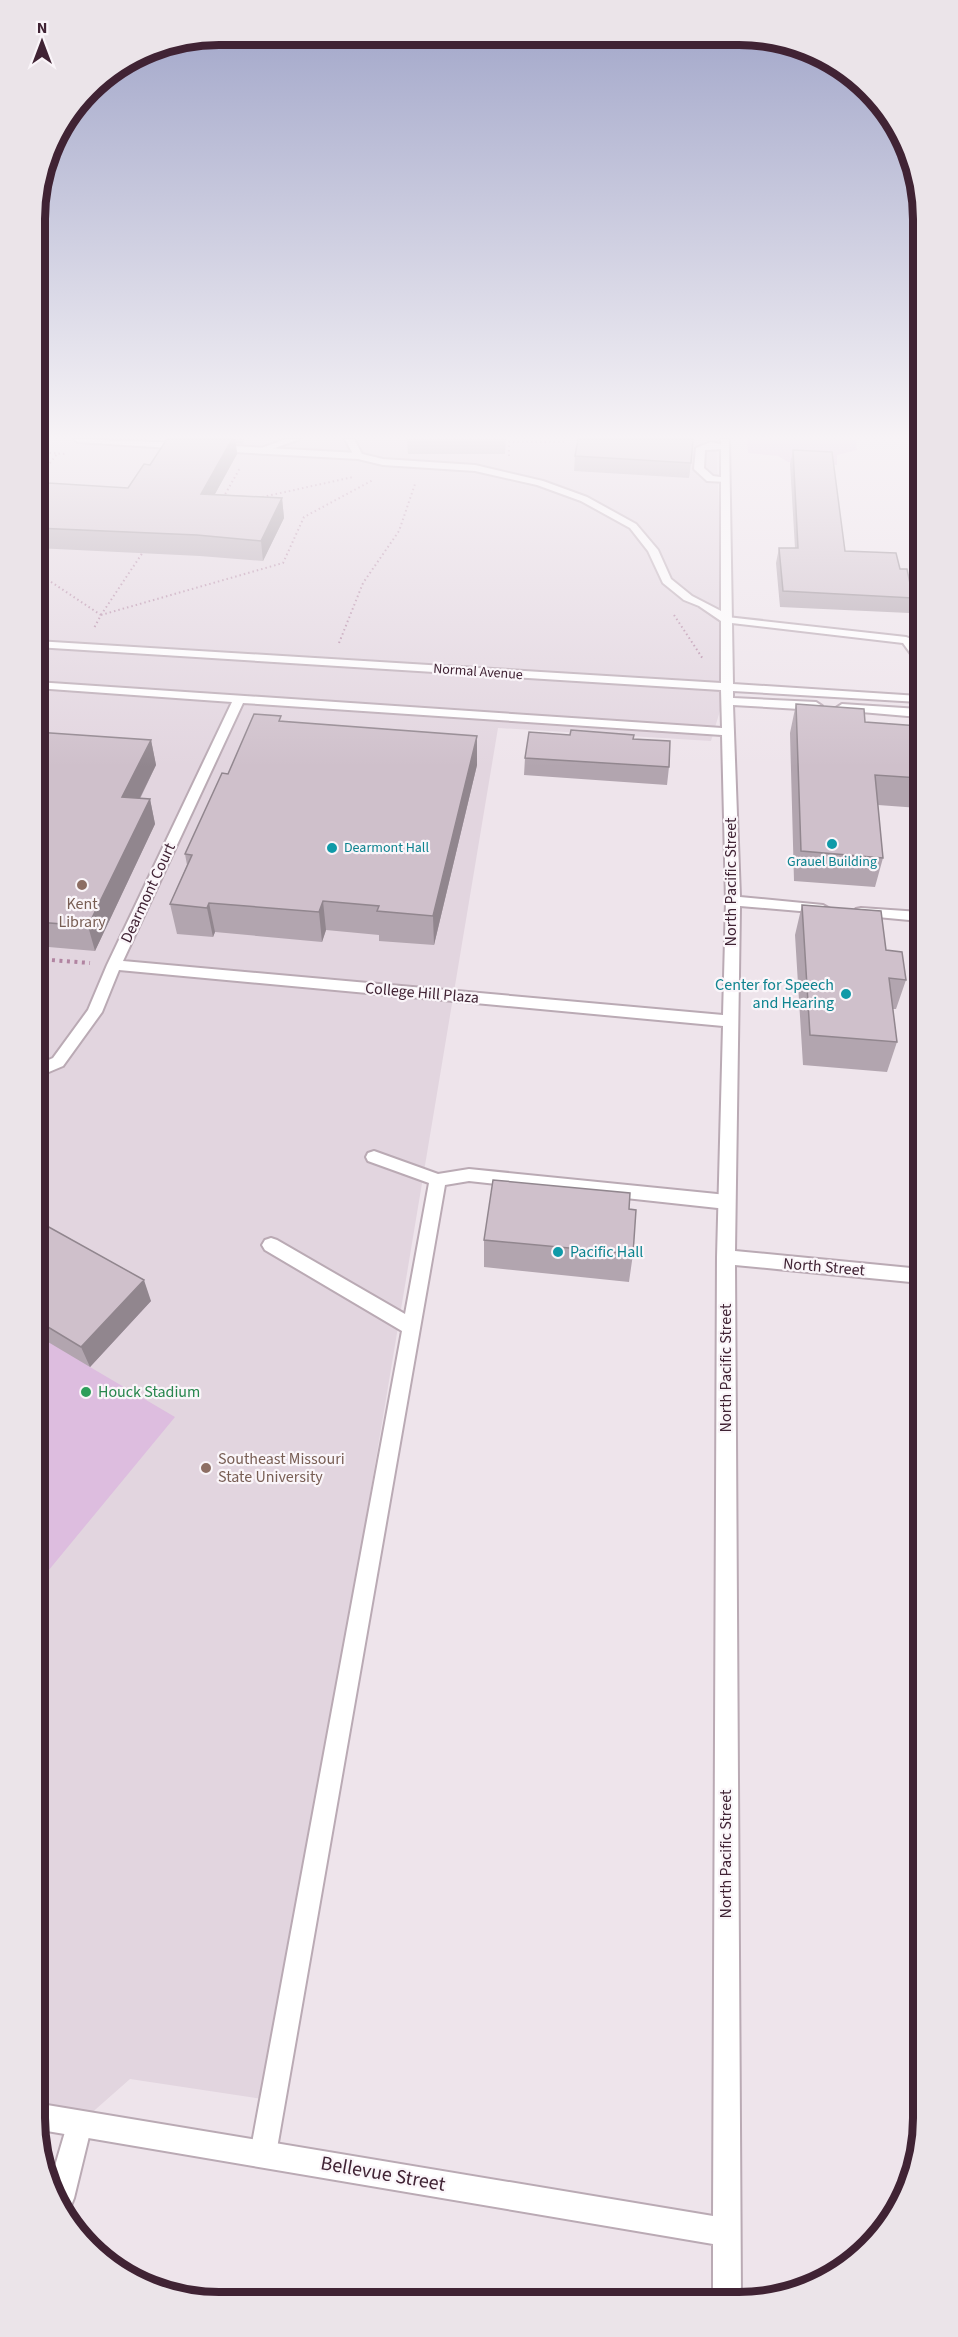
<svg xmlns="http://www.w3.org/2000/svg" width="958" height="2337" viewBox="0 0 958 2337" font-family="'Source Sans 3',sans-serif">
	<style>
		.built { fill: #e2d5df }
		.green { fill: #ddbddf }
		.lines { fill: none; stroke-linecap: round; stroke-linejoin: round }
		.service-casing { stroke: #baaab4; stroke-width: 4 }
		.minor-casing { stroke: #baaab4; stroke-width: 4 }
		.path-far1 { stroke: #b184a1; stroke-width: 2; stroke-dasharray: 1.5 3; stroke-linecap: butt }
		.path { stroke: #b184a1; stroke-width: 4; stroke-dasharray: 3 4.5; stroke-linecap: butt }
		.service { fill: #fff; fill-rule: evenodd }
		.minor { fill: #fff; fill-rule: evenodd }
		.wall { fill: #b2a5af }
		.shaded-wall { fill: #91868e }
		.building { fill: #cfc0cb; stroke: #91868e; stroke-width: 1.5 }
		.culture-dot { fill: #0f9aa8; stroke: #faf5f9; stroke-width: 2 }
		.education-dot { fill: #8d6e63; stroke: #faf5f9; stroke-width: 2 }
		.leisure-dot { fill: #2e9e5b; stroke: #faf5f9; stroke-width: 2 }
		.labels { text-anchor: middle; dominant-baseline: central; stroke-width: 4.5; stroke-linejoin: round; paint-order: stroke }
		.far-street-label { font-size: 14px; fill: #402334; stroke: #faf5f9 }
		.far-culture-label { font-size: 14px; fill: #0d838f; stroke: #faf5f9; text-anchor: start }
		.street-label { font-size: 16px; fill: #402334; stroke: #faf5f9 }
		.education-label { font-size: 16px; fill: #785e54; stroke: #faf5f9 }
		.culture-label { font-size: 16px; fill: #0d838f; stroke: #faf5f9; text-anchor: end }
		.leisure-label { font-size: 16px; fill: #27864d; stroke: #faf5f9; text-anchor: start }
		.near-street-label { font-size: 20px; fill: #402334; stroke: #faf5f9 }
		.rim { fill: none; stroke: #402334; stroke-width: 8 }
	</style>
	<rect width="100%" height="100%" fill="#eee4eb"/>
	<path class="built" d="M 36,439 L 716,439 L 727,687 L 711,741 L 498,728 L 269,2100 L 130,2079 L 79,2124 L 41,2117 Z"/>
	<path class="green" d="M 747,439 L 856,439 L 857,450 L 837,455 L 837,465 L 788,462 L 778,456 L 748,453 Z
		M 38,1237 L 151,1301 L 90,1367 L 175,1417 L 39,1582 Z"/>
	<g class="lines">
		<defs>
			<path id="service" d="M 286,439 L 300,439 L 261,453 L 253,451 Z
				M 345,439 L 354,439 L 363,456 L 361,458 L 355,458 Z
				M 711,442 L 728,446 L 724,449 L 705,450 L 704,468 L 713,476 L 727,478 L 727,482 L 707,481 L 694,469 L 696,448 Z
				M 727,617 L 906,637 C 914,639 919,649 919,656 L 911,654 L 903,643 L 723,622 L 722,620 Z
				M 374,1151 L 438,1174 L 469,1169 L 727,1195 L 733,1197 L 735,1202 L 733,1207 L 727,1209 L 469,1181 L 445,1185 L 276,2154 L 272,2163 L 263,2167 L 254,2163 L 250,2154 L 402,1331 L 265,1250 L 262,1245 L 265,1240 L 271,1238 L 277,1240 L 405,1314 L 429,1183 L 368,1161 L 366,1157 L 368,1153 Z
				M 79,2111 L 88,2115 L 92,2124 L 74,2198 L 70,2208 L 66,2209 L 50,2183 L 70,2115 Z"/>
			<path id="minor" d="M 74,439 L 185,443 L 189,446 L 185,449 L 78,442 Z
				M 721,439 L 729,439 L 733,684 L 919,696 L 919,702 L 733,691 L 733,698 L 816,702 L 822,706 L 816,710 L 733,705 L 740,897 L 823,905 L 830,909 L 823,913 L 740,906 L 735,1251 L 921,1269 L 921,1283 L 735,1265 L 741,2297 L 713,2297 L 713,2244 L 41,2130 L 41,2104 L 713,2216 L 717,1257 L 723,1026 L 119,970 L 102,1012 L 63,1066 L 37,1077 L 37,1065 L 53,1058 L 88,1010 L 107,965 L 232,702 L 36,688 L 36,682 L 722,728 L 721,690 L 36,647 L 36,641 L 721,683 L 721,621 L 699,606 L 684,600 L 663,583 L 648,551 L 630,528 L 581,501 L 537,485 L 475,471 L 383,465 L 358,459 L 216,451 L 211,448 L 216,445 L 358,453 L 383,459 L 475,465 L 543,481 L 587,497 L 636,524 L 658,550 L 671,579 L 692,596 L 721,611 ZM 243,703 L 722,735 L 726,901 L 723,1015 L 123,961 Z
				M 842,704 L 919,709 L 919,717 L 838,710 L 836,708 Z
				M 861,908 L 920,912 L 920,921 L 856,915 L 854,912 L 856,909 Z"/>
		</defs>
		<use href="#service" class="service-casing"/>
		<use href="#minor" class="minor-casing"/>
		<path class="path-far1" d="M 36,452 L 65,454
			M 509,456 L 509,442 L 567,442
			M 36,481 L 57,454
			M 223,498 L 240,468
			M 258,498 L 353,477
			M 36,572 L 101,615 L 94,628
			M 101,615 L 283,563 L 304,517 L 373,480
			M 101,615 L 143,552
			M 674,615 L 703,659
			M 339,643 L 363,583 L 399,531 L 415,484"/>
		<path class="path" d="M 37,959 L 90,963"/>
		<use href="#service" class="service"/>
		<use href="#minor" class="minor"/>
	</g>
	<path class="wall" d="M 167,439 L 245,439 L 243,444 L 236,443 L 237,454 L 215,494 L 282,498 L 284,518 L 263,561 L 200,556 L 36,548 L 36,499 L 128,488 L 150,465 Z
		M 407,439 L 506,439 L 505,454 L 408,454 Z
		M 793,450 L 845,551 L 900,569 L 913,598 L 909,613 L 780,607 L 776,563 L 779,548 L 795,548 L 790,464 Z
		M 575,456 L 691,463 L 689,478 L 574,471 Z
		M 796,704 L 865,722 L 919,726 L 919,808 L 878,805 L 883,858 L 875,887 L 794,881 L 790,733 Z
		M 281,721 L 477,765 L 434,945 L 379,941 L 379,935 L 326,930 L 322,942 L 215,932 L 213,937 L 177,934 L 170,904 L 187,865 L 185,854 L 228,774 Z
		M 36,732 L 151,740 L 156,765 L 140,799 L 150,799 L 155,824 L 95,951 L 37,946 Z
		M 633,739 L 669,767 L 667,785 L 524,775 L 525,758 Z
		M 802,905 L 886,950 L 906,980 L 896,1009 L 892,1009 L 897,1042 L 887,1072 L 803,1065 L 795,935 Z
		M 629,1209 L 633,1254 L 629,1282 L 484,1267 L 484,1240 Z
		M 38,1221 L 151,1301 L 90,1367 L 38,1336 Z"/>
	<path class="shaded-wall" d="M 232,439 L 235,439 L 237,454 L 204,514 L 201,494 Z
		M 282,498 L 284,518 L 263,561 L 261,541 Z
		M 477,736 L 477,765 L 434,945 L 433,916 Z
		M 151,740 L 156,765 L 128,822 L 122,797 Z
		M 150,799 L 155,824 L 95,951 L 88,926 Z
		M 323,901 L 326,930 L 322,942 L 319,912 Z
		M 209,903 L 215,932 L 213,937 L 207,908 Z
		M 144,1280 L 151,1301 L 90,1367 L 81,1347 Z"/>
	<path class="building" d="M 167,439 L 232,439 L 201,494 L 282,498 L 261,541 L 197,535 L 36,528 L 36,499 L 48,483 L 128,488 L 144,464 L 150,465 Z
		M 578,439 L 693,439 L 691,463 L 575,456 Z
		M 793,450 L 832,452 L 845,551 L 896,553 L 900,569 L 907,569 L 913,598 L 783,591 L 779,548 L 798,548 Z
		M 796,704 L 864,709 L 865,722 L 919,726 L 919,778 L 875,775 L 883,858 L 801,851 Z
		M 254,714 L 281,716 L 279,721 L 477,736 L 433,916 L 377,911 L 379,906 L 323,901 L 319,912 L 209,903 L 207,908 L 170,904 L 192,855 L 185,854 L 222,773 L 228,774 Z
		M 571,730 L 634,735 L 633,739 L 670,741 L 669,767 L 525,758 L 529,732 L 570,735 Z
		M 36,732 L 151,740 L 122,797 L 150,799 L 88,926 L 37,922 Z
		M 802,905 L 881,911 L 886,950 L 902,952 L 906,980 L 889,978 L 897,1042 L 810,1035 Z
		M 493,1180 L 630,1193 L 629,1209 L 636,1210 L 633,1254 L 484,1240 Z
		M 38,1221 L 144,1280 L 81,1347 L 38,1321 Z"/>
	<linearGradient id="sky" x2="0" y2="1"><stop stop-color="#9fa4c8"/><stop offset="0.57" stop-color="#f7f3f6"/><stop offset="1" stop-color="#f7f3f6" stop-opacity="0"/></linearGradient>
	<rect width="958" height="767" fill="url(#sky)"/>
	<g class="culture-dot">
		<circle cx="832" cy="844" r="6"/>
		<circle cx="332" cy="848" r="6"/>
		<circle cx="846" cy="994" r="6"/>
		<circle cx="558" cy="1252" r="6"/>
	</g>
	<g class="education-dot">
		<circle cx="82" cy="885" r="6"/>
		<circle cx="206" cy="1468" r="6"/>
	</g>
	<circle class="leisure-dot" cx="86" cy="1392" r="6"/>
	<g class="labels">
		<g class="far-street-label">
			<text transform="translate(478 672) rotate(4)">Normal Avenue</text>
		</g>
		<g class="far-culture-label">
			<text x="344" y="848">Dearmont Hall</text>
			<text x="832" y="862" text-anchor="middle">Grauel Building</text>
		</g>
		<g class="street-label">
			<text transform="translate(731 882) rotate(-90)">North Pacific Street</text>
			<text transform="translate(148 893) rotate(-65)">Dearmont Court</text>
			<text transform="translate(422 993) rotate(5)">College Hill Plaza</text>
			<text transform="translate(824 1267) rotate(5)">North Street</text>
			<text transform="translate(726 1368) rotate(-90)">North Pacific Street</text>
			<text transform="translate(726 1854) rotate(-90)">North Pacific Street</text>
		</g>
		<g class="education-label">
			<text x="82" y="904">Kent<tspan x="82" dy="18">Library</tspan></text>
			<text x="218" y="1459" text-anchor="start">Southeast Missouri<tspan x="218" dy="18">State University</tspan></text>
		</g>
		<g class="culture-label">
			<text x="834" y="985">Center for Speech<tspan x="834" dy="18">and Hearing</tspan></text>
			<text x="570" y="1252" text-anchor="start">Pacific Hall</text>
		</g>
		<g class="leisure-label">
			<text x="98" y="1392">Houck Stadium</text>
		</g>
		<g class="near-street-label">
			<text transform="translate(383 2174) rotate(10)">Bellevue Street</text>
		</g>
	</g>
	<path d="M0 0H958V2337H0ZM219 45H739A174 174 0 0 1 913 219V2118A174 174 0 0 1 739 2292H219A174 174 0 0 1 45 2118V219A174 174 0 0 1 219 45Z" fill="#ebe4e9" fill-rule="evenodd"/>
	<path class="rim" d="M219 45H739A174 174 0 0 1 913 219V2118A174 174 0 0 1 739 2292H219A174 174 0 0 1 45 2118V219A174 174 0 0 1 219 45Z"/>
	<g transform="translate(42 42)" stroke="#faf5f9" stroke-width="4.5" paint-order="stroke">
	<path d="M0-4.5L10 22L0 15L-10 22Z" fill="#402334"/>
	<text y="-9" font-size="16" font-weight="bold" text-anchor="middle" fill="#402334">N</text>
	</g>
</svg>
